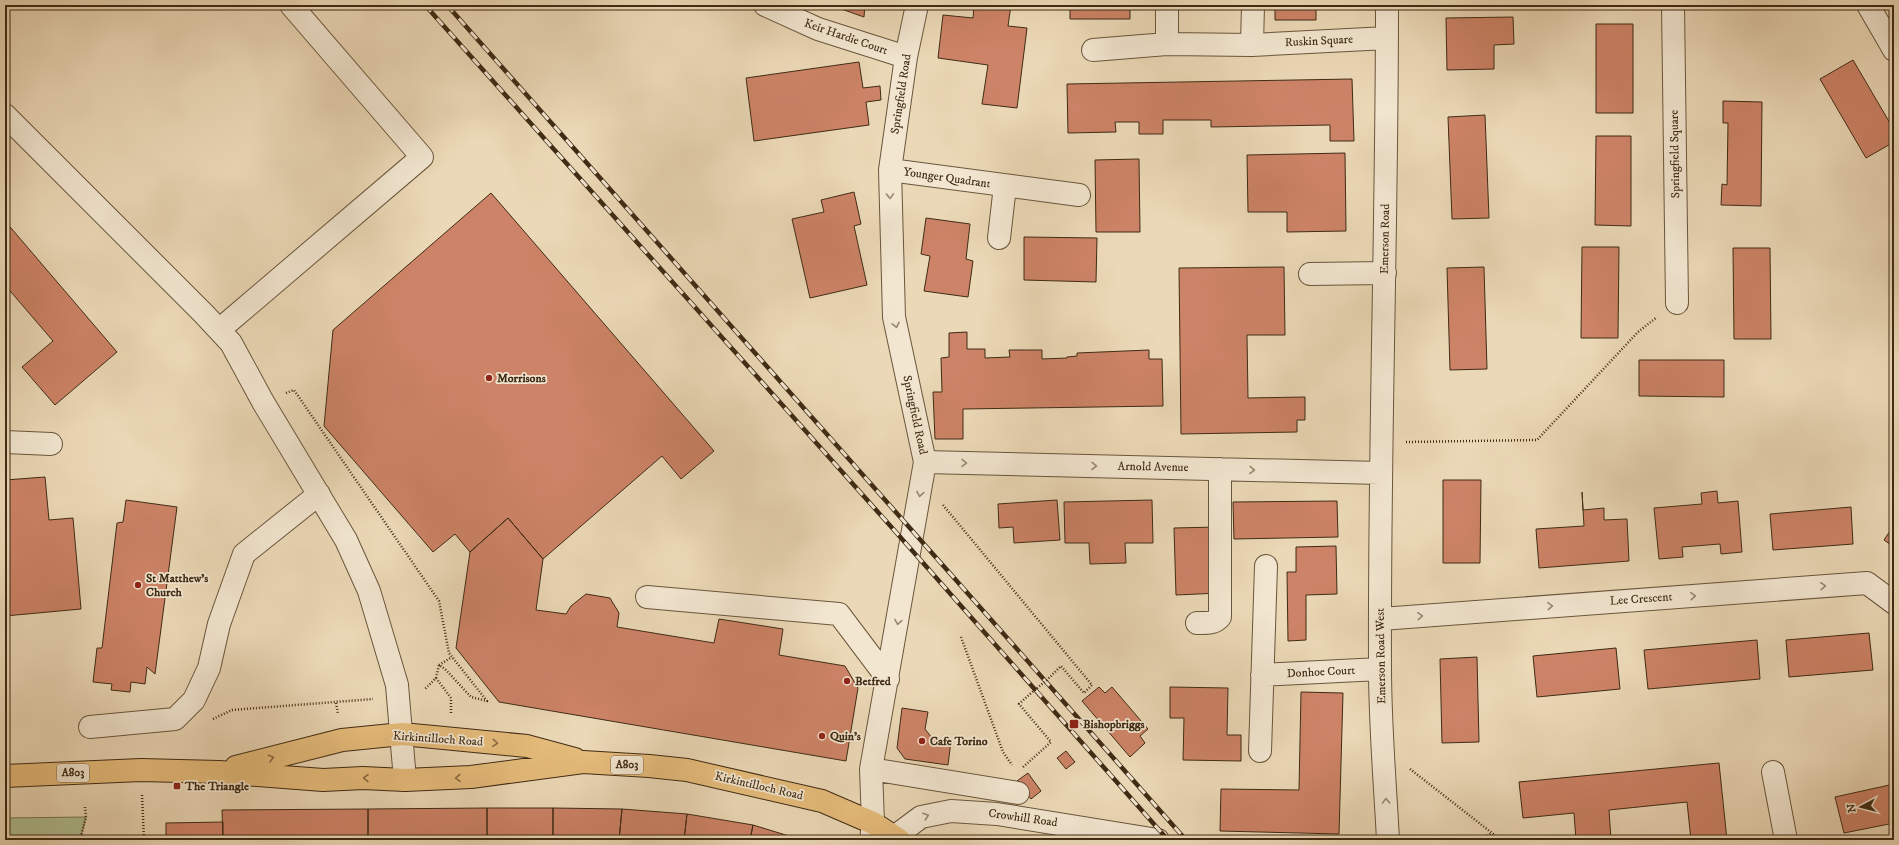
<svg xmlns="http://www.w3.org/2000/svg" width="1899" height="845" viewBox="0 0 1899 845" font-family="'IM FELL DW Pica',serif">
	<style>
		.green { fill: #b1c093; stroke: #787654 }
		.building { fill: #cd8367; stroke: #3f2b14 }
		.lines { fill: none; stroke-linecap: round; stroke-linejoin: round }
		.minor-casing { stroke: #6a563c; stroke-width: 24 }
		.major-casing { stroke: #3f2b14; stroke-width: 24 }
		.path { stroke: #3f2b14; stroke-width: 2.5; stroke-dasharray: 1 2; stroke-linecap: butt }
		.minor { stroke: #f2e6d0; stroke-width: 22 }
		.major { stroke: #e6bc7b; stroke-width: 22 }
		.rail-casing { stroke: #3f2b14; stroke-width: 4.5 }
		.rail { stroke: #f2e6d0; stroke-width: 3; stroke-dasharray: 9; stroke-linecap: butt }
		.path-bridge { stroke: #3f2b14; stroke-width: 2.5; stroke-dasharray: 1 2; stroke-linecap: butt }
		.oneway { stroke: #988872 }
		.oneway2 { stroke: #8a6c42 }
		.poi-dot { fill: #8f2418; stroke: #f2e6d0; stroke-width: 1.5 }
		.labels { text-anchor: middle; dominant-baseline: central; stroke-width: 3.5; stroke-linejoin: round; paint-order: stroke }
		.shield { fill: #f2e6d0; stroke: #75634c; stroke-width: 1 }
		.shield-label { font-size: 11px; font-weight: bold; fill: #3f2b14 }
		.street-label { font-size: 12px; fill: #3f2b14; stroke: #f2e6d0 }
		.poi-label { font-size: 12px; font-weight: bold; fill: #3f2b14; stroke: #f2e6d0; text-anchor: start }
	</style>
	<rect width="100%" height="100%" fill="#ebd8b6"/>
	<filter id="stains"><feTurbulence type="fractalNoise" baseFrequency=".005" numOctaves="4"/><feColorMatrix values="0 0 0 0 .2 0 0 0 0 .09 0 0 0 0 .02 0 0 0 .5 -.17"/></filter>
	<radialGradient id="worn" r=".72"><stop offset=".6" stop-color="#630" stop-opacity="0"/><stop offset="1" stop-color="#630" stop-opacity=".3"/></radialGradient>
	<path class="green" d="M 86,817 L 80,840 L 5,840 L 5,818 Z"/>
	<path class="building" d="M 830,5 L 865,5 L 864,17 Z
		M 974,5 L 1011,5 L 1008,26 L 1027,28 L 1017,108 L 982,104 L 988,65 L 938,58 L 943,15 L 973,18 Z
		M 1070,5 L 1130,5 L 1130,19 L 1070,19 Z
		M 1275,5 L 1330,5 L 1330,8 L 1316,8 L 1316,20 L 1275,20 Z
		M 1720,5 L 1809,5 L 1809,8 L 1720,6 Z
		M 1513,17 L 1514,44 L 1494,45 L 1494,69 L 1447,70 L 1446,18 Z
		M 1596,24 L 1633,24 L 1633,113 L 1596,113 Z
		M 1853,60 L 1894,130 L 1894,142 L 1866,158 L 1820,79 Z
		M 859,62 L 863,88 L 880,86 L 881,100 L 866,102 L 869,125 L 754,141 L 746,78 Z
		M 1352,79 L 1354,141 L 1330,141 L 1330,125 L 1211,127 L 1211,120 L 1163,120 L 1163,134 L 1139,134 L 1139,122 L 1115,122 L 1116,132 L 1068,133 L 1067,84 Z
		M 1723,101 L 1762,102 L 1761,206 L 1721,205 L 1722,184 L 1727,185 L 1728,123 L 1723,123 Z
		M 1485,115 L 1489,218 L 1452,219 L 1448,117 Z
		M 1596,136 L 1631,136 L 1631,226 L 1595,225 Z
		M 1345,153 L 1346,231 L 1287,232 L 1287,212 L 1248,212 L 1247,155 Z
		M 1139,159 L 1140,232 L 1096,232 L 1095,160 Z
		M 854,192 L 861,224 L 854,226 L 867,285 L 810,298 L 792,219 L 824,212 L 821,200 Z
		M 491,193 L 714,451 L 681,479 L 662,456 L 543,559 L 508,518 L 470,552 L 455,534 L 433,552 L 324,426 L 333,330 Z
		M 926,218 L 970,224 L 966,259 L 973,261 L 968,297 L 924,291 L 930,256 L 921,254 Z
		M 5,221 L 117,352 L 55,405 L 22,367 L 53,341 L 5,285 Z
		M 1024,237 L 1097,238 L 1096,282 L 1024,280 Z
		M 1582,247 L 1619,247 L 1618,338 L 1581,338 Z
		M 1733,248 L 1770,248 L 1771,339 L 1734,339 Z
		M 1284,267 L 1285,335 L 1247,335 L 1248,398 L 1305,397 L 1305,420 L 1297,420 L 1297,432 L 1181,434 L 1179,268 Z
		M 1484,267 L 1487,369 L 1450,370 L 1447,268 Z
		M 967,332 L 967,349 L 985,349 L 985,358 L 1010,357 L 1009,350 L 1042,350 L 1042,359 L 1067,358 L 1067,357 L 1077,356 L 1077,353 L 1149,350 L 1149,359 L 1162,359 L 1163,406 L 963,409 L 963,439 L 935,439 L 933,392 L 942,392 L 941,358 L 949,357 L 949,333 Z
		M 1639,360 L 1724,360 L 1724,397 L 1639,396 Z
		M 45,477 L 49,520 L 73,518 L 81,609 L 5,616 L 5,480 Z
		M 1443,480 L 1481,480 L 1480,563 L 1443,563 Z
		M 1717,491 L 1718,503 L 1738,501 L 1742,552 L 1721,554 L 1720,544 L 1682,547 L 1683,557 L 1659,559 L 1654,508 L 1702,504 L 1701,493 Z
		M 1582,492 L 1583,510 L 1604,508 L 1604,520 L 1627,519 L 1629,561 L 1539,568 L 1536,529 L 1584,526 Z
		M 126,500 L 177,507 L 155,674 L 147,667 L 145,684 L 131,682 L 130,692 L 111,690 L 112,684 L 93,682 L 97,648 L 102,648 L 117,523 L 123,522 Z
		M 1057,500 L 1060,540 L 1014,543 L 1013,527 L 999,528 L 998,504 Z
		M 1152,500 L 1153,543 L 1125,543 L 1126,563 L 1090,564 L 1089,543 L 1065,543 L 1064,502 Z
		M 1337,501 L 1338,537 L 1234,539 L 1233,502 Z
		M 1851,507 L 1853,544 L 1773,550 L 1770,514 Z
		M 508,518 L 543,559 L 536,610 L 566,614 L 571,606 L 586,594 L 610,598 L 619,613 L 617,627 L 714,643 L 719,619 L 783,629 L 779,655 L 845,666 L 858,688 L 846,761 L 499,702 L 456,648 L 470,552 Z
		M 1894,525 L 1894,547 L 1884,540 Z
		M 1217,527 L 1220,593 L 1176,595 L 1174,528 Z
		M 1336,546 L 1337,594 L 1306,595 L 1306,640 L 1288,641 L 1287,572 L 1296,572 L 1296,547 Z
		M 1869,633 L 1873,670 L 1789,677 L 1786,640 Z
		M 1757,640 L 1760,679 L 1648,689 L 1644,650 Z
		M 1616,648 L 1620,689 L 1537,697 L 1533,656 Z
		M 1477,657 L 1479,742 L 1442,743 L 1440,659 Z
		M 1099,687 L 1105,693 L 1112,687 L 1148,729 L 1140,736 L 1145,743 L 1130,757 L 1082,701 Z
		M 1170,687 L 1228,688 L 1227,735 L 1241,735 L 1241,761 L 1183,760 L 1184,718 L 1170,718 Z
		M 1301,692 L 1343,693 L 1339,834 L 1220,831 L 1221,789 L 1299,790 Z
		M 902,708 L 928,712 L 925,729 L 932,738 L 951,741 L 948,765 L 905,759 L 897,748 Z
		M 1066,751 L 1075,762 L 1066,769 L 1057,758 Z
		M 1719,763 L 1727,840 L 1691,840 L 1687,802 L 1609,810 L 1611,840 L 1576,840 L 1574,813 L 1523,818 L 1519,782 Z
		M 1028,773 L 1041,791 L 1031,799 L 1017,781 Z
		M 1894,784 L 1894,823 L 1844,833 L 1835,797 Z
		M 487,808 L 553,808 L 553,840 L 487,840 Z
		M 487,808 L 487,840 L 368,840 L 368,809 Z
		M 553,808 L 622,809 L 619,840 L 553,840 Z
		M 368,809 L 368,840 L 223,840 L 222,810 Z
		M 622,809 L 687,814 L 684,840 L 619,840 Z
		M 687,814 L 753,825 L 750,840 L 684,840 Z
		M 223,822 L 223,840 L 166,840 L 166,823 Z
		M 753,825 L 802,840 L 750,840 Z"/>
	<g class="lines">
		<defs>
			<path id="minor" d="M 765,5 L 818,29 L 906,57
				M 1167,5 L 1167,44
				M 1387,5 C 1387,226 1379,447 1380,668 C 1380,725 1385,783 1388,840
				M 1673,5 L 1677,303
				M 1868,5 L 1894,50
				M 1252,45 L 1253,5
				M 1093,50 L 1167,44 L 1252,45 L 1387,38
				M 5,115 L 204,314 L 231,343 L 263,402 L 346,540 L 369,591 L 397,685 L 405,780
				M 890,170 L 1079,195
				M 999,238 L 1005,186
				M 1310,274 L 1385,273
				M 219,330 L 422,157 L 291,5
				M 5,442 L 51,444
				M 925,462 L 1380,473
				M 647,597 L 839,614 L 888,679
				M 1381,619 L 1867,583 L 1894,603
				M 1197,623 C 1206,623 1214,624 1220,617 L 1220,469
				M 1262,675 L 1380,669
				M 90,727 L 175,719 L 194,700 L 209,668 L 219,624 L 244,554 L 319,494
				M 1260,751 L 1266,566
				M 871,769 L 1018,793
				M 1773,772 L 1786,840
				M 871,840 L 873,823 L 871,769 L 925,462 L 894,317 L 890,170 L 906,57 L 917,5
				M 890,840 L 921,817 L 951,811 L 997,814 L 1158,840"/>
			<path id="major" d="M 236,767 L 342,740 L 402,734 L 527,746 L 575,759
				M 5,776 L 141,770 L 219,772 L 323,780 L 363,778 L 405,780 L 471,777 L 583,762 L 649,766 L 687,770 L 822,801 L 873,823 L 899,840"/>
		</defs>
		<use href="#minor" class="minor-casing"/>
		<use href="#major" class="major-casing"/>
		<path class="path" d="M 286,393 L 294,390 L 439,601 L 449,653 L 487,701 L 471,697 L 445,669 L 439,665 L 436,678 L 424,690
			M 1406,442 L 1537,440 L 1638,332 L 1657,317
			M 943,505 L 1092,685 L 1084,693 L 1061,666 L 1047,680
			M 961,637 L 1003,752 L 1012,765
			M 439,665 L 452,657
			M 436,678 L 451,698 L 451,714
			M 336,703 L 338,714
			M 213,719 L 232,710 L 373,699
			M 1023,767 L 1051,742 L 1019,704 L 1030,694
			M 1410,769 L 1501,840
			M 142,795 L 144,840
			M 80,840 L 86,817 L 85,807
			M 1479,840 L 1492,833"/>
		<use href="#minor" class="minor"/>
		<use href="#major" class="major"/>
		<defs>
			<path id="rail" d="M 425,5 L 894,530 L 1168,840
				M 447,5 L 1186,840"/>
		</defs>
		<use href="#rail" class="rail-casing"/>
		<use href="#rail" class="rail"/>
		<path class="path-bridge" d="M 1030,694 L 1047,680"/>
	</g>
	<defs><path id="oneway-chevron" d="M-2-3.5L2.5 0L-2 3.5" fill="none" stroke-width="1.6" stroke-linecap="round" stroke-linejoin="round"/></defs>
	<g class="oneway">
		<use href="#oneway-chevron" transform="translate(890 196) rotate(88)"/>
		<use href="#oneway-chevron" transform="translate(896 325) rotate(78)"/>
		<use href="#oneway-chevron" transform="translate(964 463) rotate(1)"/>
		<use href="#oneway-chevron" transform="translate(1094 466) rotate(1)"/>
		<use href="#oneway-chevron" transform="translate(1252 470) rotate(1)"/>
		<use href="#oneway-chevron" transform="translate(920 494) rotate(100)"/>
		<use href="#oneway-chevron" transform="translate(1823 586) rotate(-4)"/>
		<use href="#oneway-chevron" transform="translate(1693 596) rotate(-4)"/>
		<use href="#oneway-chevron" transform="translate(1550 606) rotate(-4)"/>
		<use href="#oneway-chevron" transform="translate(1420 616) rotate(-4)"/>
		<use href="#oneway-chevron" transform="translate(898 622) rotate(100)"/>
		<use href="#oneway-chevron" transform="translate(1386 801) rotate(-92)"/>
		<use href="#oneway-chevron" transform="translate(926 816) rotate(-19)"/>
	</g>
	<g class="oneway2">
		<use href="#oneway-chevron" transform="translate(495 743) rotate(5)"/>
		<use href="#oneway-chevron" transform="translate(271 758) rotate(-15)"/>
		<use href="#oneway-chevron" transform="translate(366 778) rotate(-179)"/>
		<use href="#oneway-chevron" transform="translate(458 778) rotate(178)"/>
	</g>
	<g class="poi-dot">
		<circle cx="489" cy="378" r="4"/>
		<circle cx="138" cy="585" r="4"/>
		<circle cx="847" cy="681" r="4"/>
		<rect x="1069" y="719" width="10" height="10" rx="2"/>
		<circle cx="822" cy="736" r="4"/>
		<circle cx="922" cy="741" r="4"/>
		<rect x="173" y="782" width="8" height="8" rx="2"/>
	</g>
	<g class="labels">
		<g class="shield">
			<rect x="611" y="756" width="32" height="18" rx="3"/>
			<rect x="57" y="764" width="32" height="18" rx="3"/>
		</g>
		<g class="shield-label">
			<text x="627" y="765">A803</text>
			<text x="73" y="773">A803</text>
		</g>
		<g class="street-label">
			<text transform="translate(846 37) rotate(19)">Keir Hardie Court</text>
			<text transform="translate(1319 41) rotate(-3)">Ruskin Square</text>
			<text transform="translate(901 94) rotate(-81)">Springfield Road</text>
			<text transform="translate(1675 154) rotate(-91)">Springfield Square</text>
			<text transform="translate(947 178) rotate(8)">Younger Quadrant</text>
			<text transform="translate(1385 239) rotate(-89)">Emerson Road</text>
			<text transform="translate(915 415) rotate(78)">Springfield Road</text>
			<text transform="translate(1153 467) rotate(1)">Arnold Avenue</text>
			<text transform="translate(1641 599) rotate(-4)">Lee Crescent</text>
			<text transform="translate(1381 656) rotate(-91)">Emerson Road West</text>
			<text transform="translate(1321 672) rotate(-3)">Donhoe Court</text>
			<text transform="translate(438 739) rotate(4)">Kirkintilloch Road</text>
			<text transform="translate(759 786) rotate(13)">Kirkintilloch Road</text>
			<text transform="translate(1023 818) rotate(8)">Crowhill Road</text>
		</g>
		<g class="poi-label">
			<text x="497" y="378">Morrisons</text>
			<text x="146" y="578">St Matthew's<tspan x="146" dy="14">Church</tspan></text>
			<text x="855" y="681">Betfred</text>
			<text x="1083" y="724">Bishopbriggs</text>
			<text x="830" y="736">Quin's</text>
			<text x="930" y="741">Cafe Torino</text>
			<text x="185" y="786">The Triangle</text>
		</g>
	</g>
	<rect width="1899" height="845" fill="none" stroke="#ebd8b6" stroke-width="20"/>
	<rect x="6" y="6" width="1887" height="833" fill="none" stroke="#3f2b14" stroke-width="2"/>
	<rect x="10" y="10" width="1879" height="825" fill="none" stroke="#3f2b14"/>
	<g transform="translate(1861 807) rotate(263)" stroke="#f2e6d0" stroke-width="3" paint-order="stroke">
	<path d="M0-3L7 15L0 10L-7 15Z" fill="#3f2b14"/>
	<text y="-6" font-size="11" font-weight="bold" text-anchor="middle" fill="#3f2b14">N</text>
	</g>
	<rect width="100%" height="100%" filter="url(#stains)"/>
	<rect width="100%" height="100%" fill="url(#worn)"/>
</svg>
